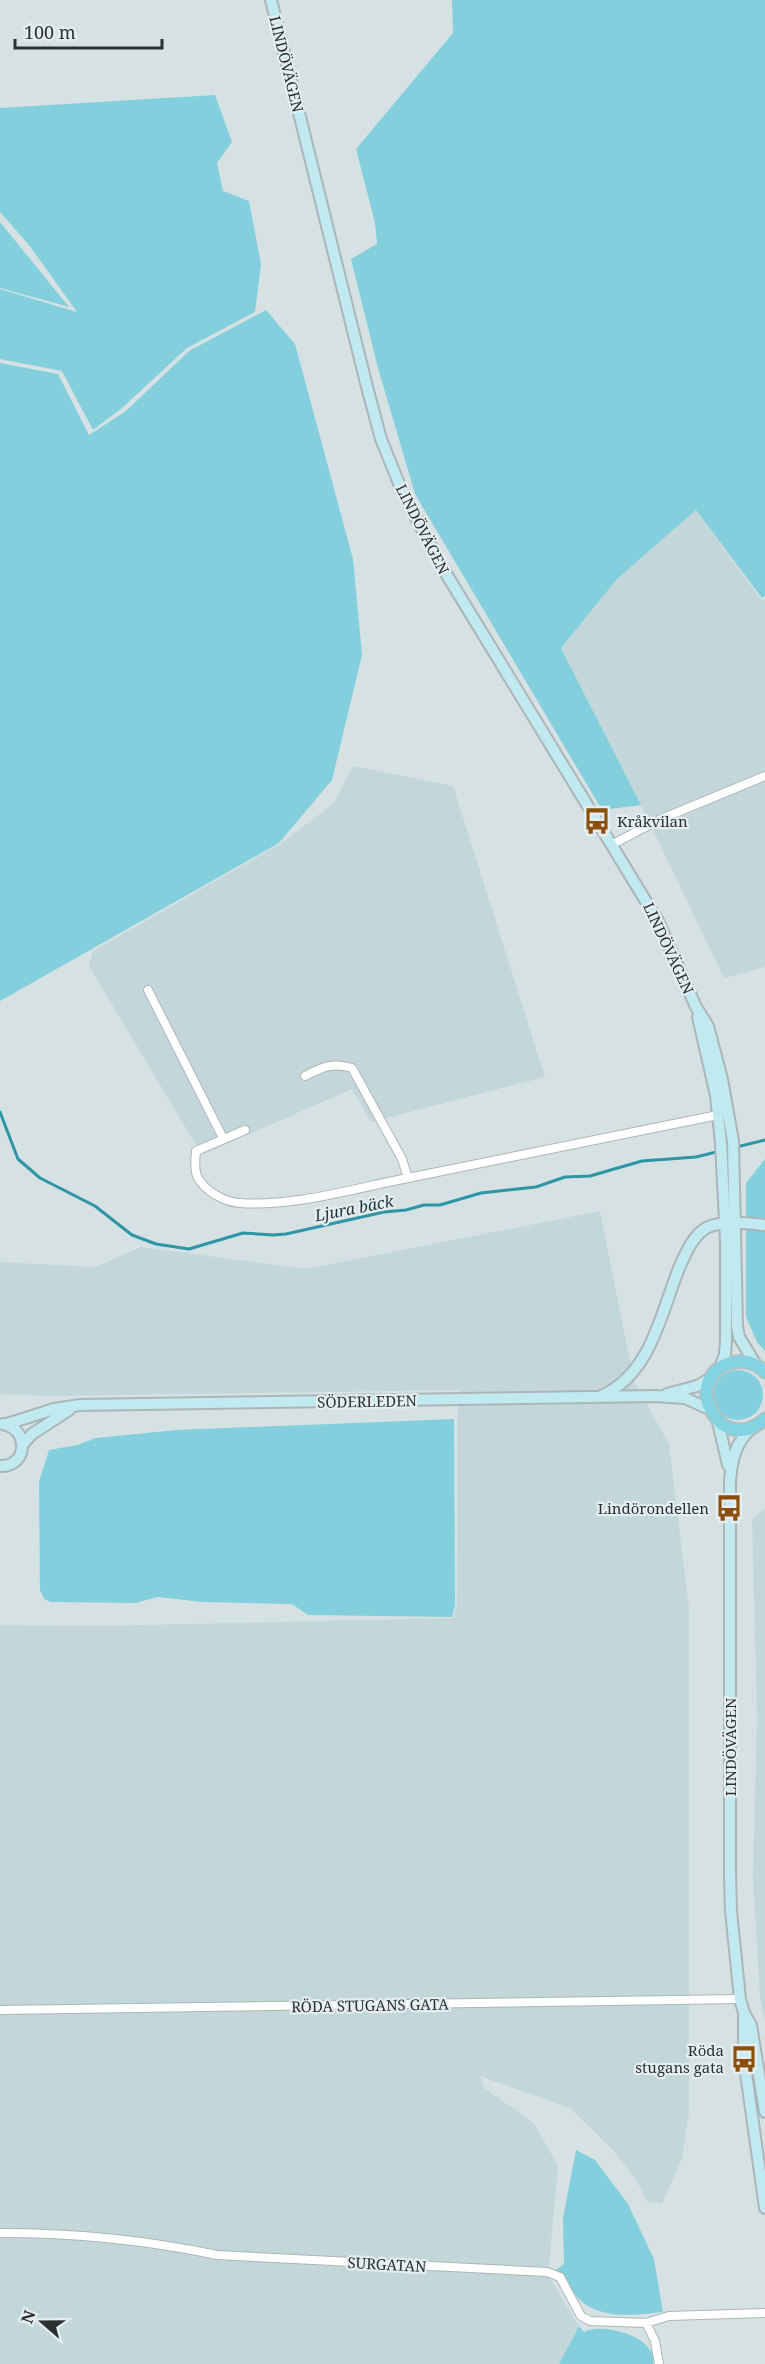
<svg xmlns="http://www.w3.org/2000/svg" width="765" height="2364" viewBox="0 0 765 2364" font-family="'Noto Serif',serif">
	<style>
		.built { fill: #c3d7db }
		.green { fill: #84cfdd }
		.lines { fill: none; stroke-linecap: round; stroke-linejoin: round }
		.stream { stroke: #2d95a6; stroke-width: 3 }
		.street-casing { stroke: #acb6b8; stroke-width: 10 }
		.secondary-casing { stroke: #acb6b8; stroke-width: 14 }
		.primary-casing { stroke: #bbbdbd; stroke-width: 15 }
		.street { stroke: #fff; stroke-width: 8 }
		.secondary { stroke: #c1e9f0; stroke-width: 10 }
		.primary { stroke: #83d3e0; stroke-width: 12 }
		.labels { text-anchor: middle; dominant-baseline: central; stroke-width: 4.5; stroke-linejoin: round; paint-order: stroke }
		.street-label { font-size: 15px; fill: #2c3031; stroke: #e4eef0 }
		.poi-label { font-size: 15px; fill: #2c3031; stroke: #e4eef0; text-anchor: end }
		.water-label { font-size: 16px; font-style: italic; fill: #1c3237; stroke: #e4eef0 }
	</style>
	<rect width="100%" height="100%" fill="#d6e1e3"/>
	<path class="built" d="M 696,510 L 762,601 L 765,599 L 765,967 L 724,978 L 641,805 L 561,648 L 617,579 Z
		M 353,766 L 453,786 L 545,1077 L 371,1122 L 352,1089 L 202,1155 L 89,966 L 93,951 L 280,844 L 333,804 Z
		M 600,1211 L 634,1381 L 669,1444 L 689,1609 L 689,2111 L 682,2158 L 662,2204 L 647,2201 L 635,2178 L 613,2150 L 570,2108 L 480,2076 L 484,2088 L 534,2123 L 558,2166 L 548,2275 L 579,2326 L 559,2364 L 0,2364 L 0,1625 L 98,1626 L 453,1618 L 457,1605 L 458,1390 L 49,1396 L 0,1394 L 0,1262 L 95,1267 L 141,1247 L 306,1269 Z
		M 765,1508 L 765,2021 L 760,1997 L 753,1877 L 757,1717 L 752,1519 Z"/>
	<path class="green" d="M 452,0 L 765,0 L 765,596 L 762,598 L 696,510 L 617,579 L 561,648 L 641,805 L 602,810 L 415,494 L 378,368 L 351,259 L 377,244 L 375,223 L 356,149 L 453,33 Z
		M 215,95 L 232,142 L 217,163 L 223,191 L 249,201 L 261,264 L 255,312 L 187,348 L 122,408 L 93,430 L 62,371 L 0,359 L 0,289 L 77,312 L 29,245 L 0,212 L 0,108 Z
		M 0,222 L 69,307 L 0,288 Z
		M 266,310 L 295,344 L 353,559 L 362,655 L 332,780 L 279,843 L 0,1001 L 0,363 L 58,374 L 89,435 L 126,411 L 189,351 Z
		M 765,1159 L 765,1351 L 757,1342 L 746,1317 L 746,1183 Z
		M713 1395a25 25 0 1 1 50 0a25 25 0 1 1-50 0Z
		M 454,1419 L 455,1605 L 452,1617 L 308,1615 L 292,1604 L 203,1602 L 158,1597 L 135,1603 L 51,1602 L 44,1599 L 40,1590 L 39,1482 L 49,1450 L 77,1445 L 96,1438 L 177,1430 Z
		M 576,2150 L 595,2160 L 628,2204 L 654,2259 L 663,2312 C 637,2315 601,2320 580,2300 C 571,2291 564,2280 556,2270 L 564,2264 L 563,2218 Z
		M 579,2326 L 584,2332 C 601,2322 658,2336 653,2364 L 559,2364 Z"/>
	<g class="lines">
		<path class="stream" d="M 0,1112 L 18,1159 L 40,1178 L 95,1206 L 132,1235 L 156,1244 L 189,1249 L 243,1233 L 273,1235 L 286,1234 L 384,1212 L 406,1210 L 424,1205 L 440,1205 L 481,1193 L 536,1187 L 565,1177 L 590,1176 L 642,1161 L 696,1157 L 765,1140"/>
		<defs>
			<path id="street" d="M 613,844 L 661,819 L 765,776
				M 148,990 L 223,1138
				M 305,1076 C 322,1067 333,1062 352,1068 L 402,1159 L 408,1178 L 718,1115
				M 245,1130 L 196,1151 C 195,1160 194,1171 198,1178 C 206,1192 225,1202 240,1203 C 294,1207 355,1188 408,1178
				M 0,2010 L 740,1999
				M 0,2233 C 72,2233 146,2240 217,2255 L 547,2272 L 560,2277 L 581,2316 L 590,2321 L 646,2323 L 669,2316 L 765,2313
				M 646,2323 L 655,2341 L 659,2364"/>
			<path id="secondary" d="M 271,0 L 367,387 L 381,439 L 402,491 L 442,567 L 658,921 L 696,1007 L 708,1026 L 722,1079 L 733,1141 L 737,1326 L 739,1337 L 756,1365
				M 698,1017 L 716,1096 L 721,1143 L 726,1241 L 726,1342 L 725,1354 L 720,1368
				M 667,1394 L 697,1386 L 711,1378
				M 601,1396 C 652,1374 661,1311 680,1266 C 686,1252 693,1236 706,1228 C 721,1220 748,1223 765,1225
				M 718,1422 L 728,1465
				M 7,1424 L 54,1409 L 80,1405 L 655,1396 L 685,1398 L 709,1409
				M 752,1428 C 735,1442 732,1460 730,1480 L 730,1875 L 731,1911 L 740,1999 L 744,2013 L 751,2025 L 765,2112
				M 23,1444 L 32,1434 L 69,1410
				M 0,1466 C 28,1467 30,1429 3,1424
				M 744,2013 L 744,2059 L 765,2208"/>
			<path id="primary" d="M 765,1372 C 756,1363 743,1359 731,1363 C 679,1377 720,1459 765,1419"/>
		</defs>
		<use href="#street" class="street-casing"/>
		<use href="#secondary" class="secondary-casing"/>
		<use href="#primary" class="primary-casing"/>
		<use href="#street" class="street"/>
		<use href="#secondary" class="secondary"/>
		<use href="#primary" class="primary"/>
	</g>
	<defs>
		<symbol id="bus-bare" viewBox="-9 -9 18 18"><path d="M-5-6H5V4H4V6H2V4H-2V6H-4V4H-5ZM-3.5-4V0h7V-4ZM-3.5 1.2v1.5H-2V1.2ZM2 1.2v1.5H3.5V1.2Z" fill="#8b4f0c" stroke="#e4eef0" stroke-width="2.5" paint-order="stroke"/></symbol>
	</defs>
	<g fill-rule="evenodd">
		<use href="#bus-bare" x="578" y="802" width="38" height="38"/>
		<use href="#bus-bare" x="710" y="1489" width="38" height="38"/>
		<use href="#bus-bare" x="725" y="2040" width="38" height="38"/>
	</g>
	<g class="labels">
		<g class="street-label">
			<text transform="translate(287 64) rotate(76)">LINDÖVÄGEN</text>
			<text transform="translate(423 529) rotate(63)">LINDÖVÄGEN</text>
			<text transform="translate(669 948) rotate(65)">LINDÖVÄGEN</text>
			<text transform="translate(367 1401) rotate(-1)">SÖDERLEDEN</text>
			<text transform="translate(730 1747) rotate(-90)">LINDÖVÄGEN</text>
			<text transform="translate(370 2005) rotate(-1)">RÖDA STUGANS GATA</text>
			<text transform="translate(387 2264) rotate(3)">SURGATAN</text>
		</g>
		<g class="poi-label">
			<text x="617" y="821" text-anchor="start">Kråkvilan</text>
			<text x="709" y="1508">Lindörondellen</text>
			<text x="724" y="2050">Röda<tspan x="724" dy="17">stugans gata</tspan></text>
		</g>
		<g class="water-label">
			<text transform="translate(354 1208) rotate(-11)">Ljura bäck</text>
		</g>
	</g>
	<g transform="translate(42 2322) rotate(290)" stroke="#e4eef0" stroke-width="4.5" paint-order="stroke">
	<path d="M0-4.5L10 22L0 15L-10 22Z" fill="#2c3031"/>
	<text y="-9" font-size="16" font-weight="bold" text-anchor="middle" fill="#2c3031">N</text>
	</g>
	<path d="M15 39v9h147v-9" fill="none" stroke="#2c3031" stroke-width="3"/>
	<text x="24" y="39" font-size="18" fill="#2c3031" stroke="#e4eef0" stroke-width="4.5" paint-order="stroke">100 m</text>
</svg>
